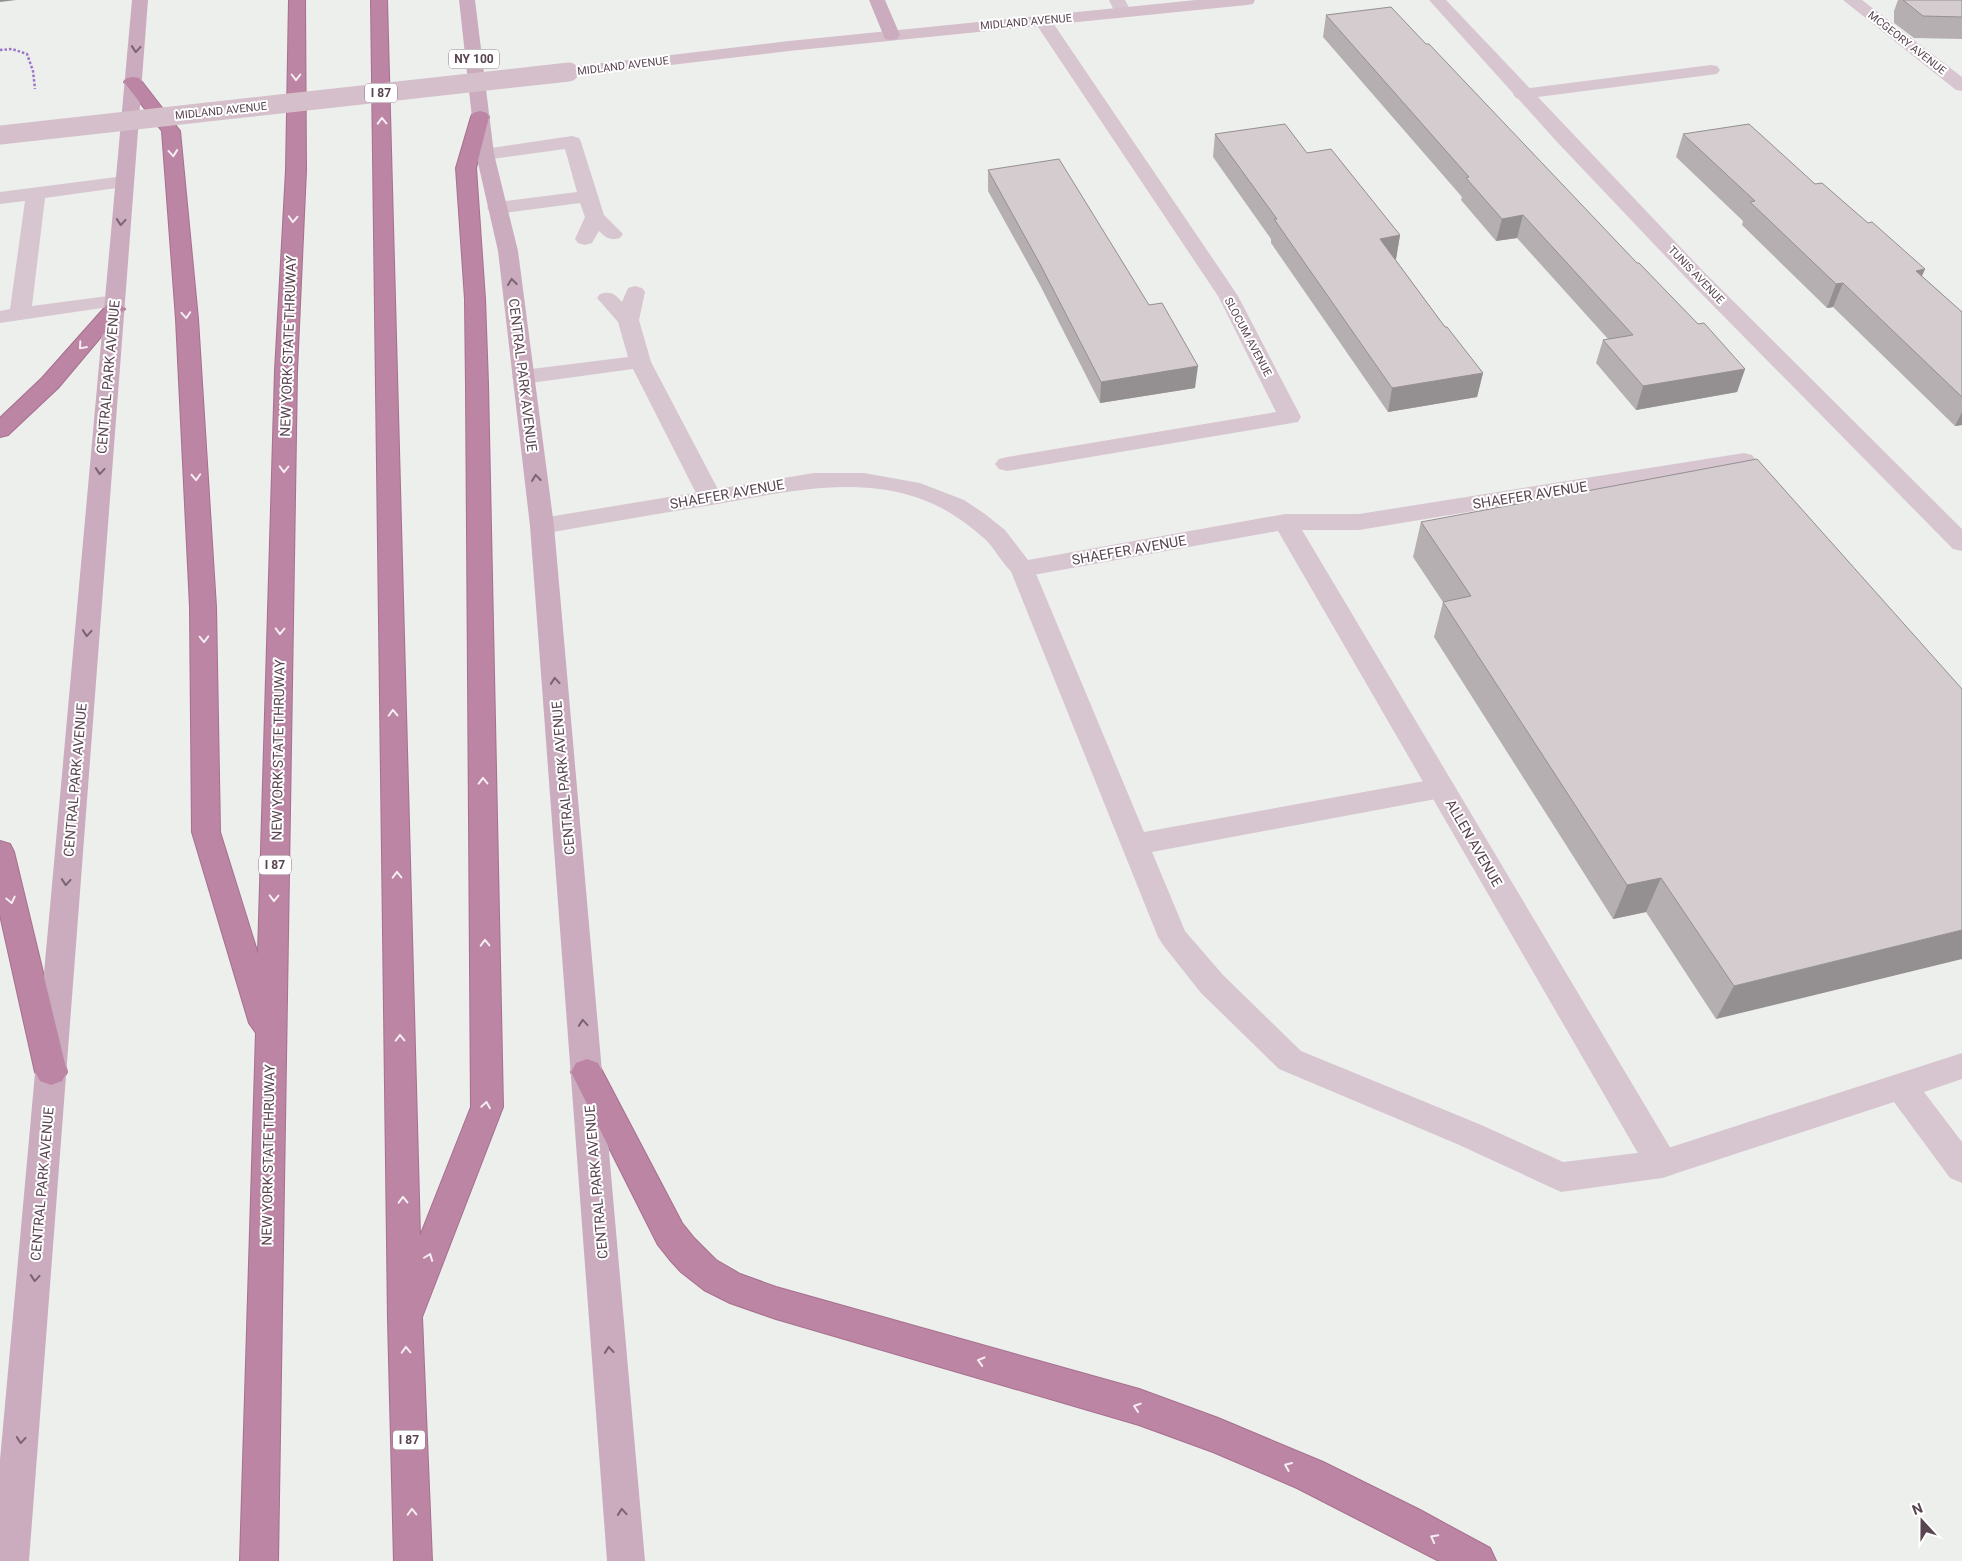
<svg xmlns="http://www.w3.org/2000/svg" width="1962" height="1561" viewBox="0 0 1962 1561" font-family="Roboto,sans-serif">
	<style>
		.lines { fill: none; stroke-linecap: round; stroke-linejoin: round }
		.highway-casing { stroke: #a6708e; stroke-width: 2 }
		.path { stroke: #9a74ca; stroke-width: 2.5; stroke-dasharray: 2.5 2; stroke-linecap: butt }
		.lane { fill: #d7c6d0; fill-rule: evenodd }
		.street { fill: #d7c6d0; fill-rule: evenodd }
		.secondary { fill: #d5bfcb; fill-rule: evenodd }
		.primary { fill: #cbacbe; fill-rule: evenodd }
		.highway { fill: #bb85a3; fill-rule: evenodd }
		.secondary-bridge { stroke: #d5bfcb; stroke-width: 19 }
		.wall { fill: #b6afb2 }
		.shaded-wall { fill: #948f91 }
		.building { fill: #d4cccf; stroke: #948f91 }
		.oneway { stroke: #7b6472 }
		.oneway2 { stroke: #f5edf1 }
		.labels { text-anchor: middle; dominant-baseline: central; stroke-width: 4; stroke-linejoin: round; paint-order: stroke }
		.far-street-label { font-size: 11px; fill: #594551; stroke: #fff }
		.shield { fill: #fff; stroke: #8b7d85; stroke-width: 1 }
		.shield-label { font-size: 12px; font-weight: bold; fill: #594551 }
		.street-label { font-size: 14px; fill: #594551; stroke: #fff }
	</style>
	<rect width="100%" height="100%" fill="#edefec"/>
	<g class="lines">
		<defs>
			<path id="highway" d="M 289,0 L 305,0 L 306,170 L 297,371 L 278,1561 L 240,1561 L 256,1033 L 249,1023 L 192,832 L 190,607 L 176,319 L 162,131 L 124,82 L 127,78 L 133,77 L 139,78 L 180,131 L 198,319 L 216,607 L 220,832 L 258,954 L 275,371 L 286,170 Z
				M 371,0 L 387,0 L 420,1236 L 471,1107 L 466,384 L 465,299 L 456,168 L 471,117 L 473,113 L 480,111 L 487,113 L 489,117 L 476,168 L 485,299 L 488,384 L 503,1107 L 422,1317 L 432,1561 L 394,1561 L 388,1319 Z
				M 114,303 L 121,305 L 125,309 L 121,313 L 58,388 L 8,435 L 0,437 L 0,418 L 42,378 L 107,305 Z
				M 0,841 L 10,844 L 14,852 L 67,1072 L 62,1081 L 51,1085 L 40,1081 L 35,1072 L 0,915 Z
				M 587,1059 L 598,1063 L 682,1223 L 694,1238 L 716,1260 L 740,1274 L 776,1287 L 1139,1389 L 1218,1418 L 1323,1462 L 1420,1510 L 1490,1548 L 1496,1561 L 1439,1561 L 1297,1488 L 1213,1452 L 1139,1425 L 776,1319 L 730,1303 L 704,1290 L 681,1272 L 670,1260 L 658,1245 L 571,1072 L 576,1063 Z"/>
		</defs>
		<use href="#highway" class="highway-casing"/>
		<path class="path" d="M 0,50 L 12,49 L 27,54 L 33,71 L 35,89"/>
		<path class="lane" d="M 1109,0 L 1125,0 L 1132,13 L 1129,17 L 1117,17 Z
			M 1711,65 L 1717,66 L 1720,70 L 1717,74 L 1522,99 L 1516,98 L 1513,94 L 1516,90 L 1522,89 Z
			M 572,136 L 579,138 L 581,142 L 604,215 L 623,234 L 620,238 C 610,241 606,238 599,231 L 592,243 L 585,245 L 578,243 L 575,239 L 585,217 L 580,203 L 497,214 L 490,212 L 487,208 L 490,204 L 497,202 L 577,192 L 565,149 L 485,160 L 478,158 L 476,154 L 478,150 Z
			M 124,176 L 131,178 L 134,182 L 131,186 L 45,198 L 32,306 L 115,295 L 122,297 L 125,301 L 122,305 L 0,323 L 0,311 L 10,309 L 25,201 L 0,204 L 0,192 Z
			M 635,286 L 642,288 L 645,292 L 639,320 L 651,362 L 722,497 L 718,502 L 710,505 L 702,502 L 698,497 L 633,369 L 523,384 L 515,382 L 512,377 L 515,372 L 523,370 L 628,357 L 618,322 L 597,298 L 600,294 C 611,291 615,294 622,302 L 628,288 Z
			M 1022,561 L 1031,563 L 1034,569 L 1144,832 L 1441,778 L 1451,781 L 1455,788 L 1451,795 L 1441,798 L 1152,852 L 1185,931 L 1223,975 L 1301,1051 L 1479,1124 L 1563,1162 L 1662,1150 L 1962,1053 L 1962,1079 L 1924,1092 L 1962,1142 L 1962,1183 L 1950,1178 L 1894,1102 L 1662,1178 L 1561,1192 L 1457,1144 L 1279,1069 L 1201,993 L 1163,945 L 1158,937 L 1010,569 L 1013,563 Z"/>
		<path class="street" d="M 1429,0 L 1446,0 L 1703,271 L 1962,529 L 1962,551 L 1953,549 L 1688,280 L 1558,143 Z
			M 1843,0 L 1862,0 L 1962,77 L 1962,91 L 1956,90 Z
			M 1043,16 L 1049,17 L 1238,296 L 1301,417 L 1298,422 L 1007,471 L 999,469 L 995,464 L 999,459 L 1007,457 L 1276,412 L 1218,296 L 1034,21 L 1037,17 Z
			M 1744,453 L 1752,455 L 1756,460 L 1752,465 L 1359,530 L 1302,530 L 1674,1154 L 1678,1164 L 1674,1174 L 1662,1178 L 1650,1174 L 1278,531 L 1022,577 C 1006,573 998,552 986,540 C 968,524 949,510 926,501 C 856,473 778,494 706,506 C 651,515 597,524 542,534 L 534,532 L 530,526 L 534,520 L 542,518 L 814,473 L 864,473 L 920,483 L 964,500 L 985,514 L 1005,530 L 1028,560 L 1285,514 L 1359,514 Z"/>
		<path class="secondary" d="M 1196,0 L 1255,0 L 1253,4 L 1247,5 L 789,51 L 569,77 L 563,76 L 560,72 L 563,68 L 569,67 L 789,41 Z"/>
		<path class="primary" d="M 132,0 L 148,0 L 29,1561 L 0,1561 L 0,1460 Z
			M 459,0 L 475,0 L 494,154 L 518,251 L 554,526 L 645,1561 L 607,1561 L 530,526 L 498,251 L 476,154 Z
			M 869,0 L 885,0 L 900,35 L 897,39 L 891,40 L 885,39 Z"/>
		<use href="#highway" class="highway"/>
		<path class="secondary-bridge" d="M 0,135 L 569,72"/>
	</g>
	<path class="wall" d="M 1898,0 L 1962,0 L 1962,39 L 1914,38 L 1894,23 L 1894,11 Z
		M 1326,15 L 1637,263 L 1698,324 L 1745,369 L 1737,392 L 1636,410 L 1596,363 L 1603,340 L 1608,339 L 1517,238 L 1496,241 L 1461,200 L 1462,197 L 1323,37 Z
		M 1215,134 L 1307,153 L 1400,235 L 1396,259 L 1395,259 L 1445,327 L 1483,373 L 1477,397 L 1388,412 L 1271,243 L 1271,239 L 1213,157 Z
		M 1683,134 L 1815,184 L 1868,223 L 1925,269 L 1922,276 L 1962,312 L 1962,425 L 1955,426 L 1833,307 L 1827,308 L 1742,225 L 1743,221 L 1676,157 Z
		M 988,170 L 1195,388 L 1100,403 L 1040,285 L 988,191 Z
		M 1421,522 L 1962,689 L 1716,1019 L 1646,912 L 1613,919 L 1434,637 L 1443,602 L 1413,557 Z"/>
	<path class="shaded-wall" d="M 0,0 L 16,0 L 0,2 Z
		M 1523,215 L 1517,238 L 1496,241 L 1502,219 Z
		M 1400,235 L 1396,259 L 1375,262 L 1380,239 Z
		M 1925,269 L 1914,293 L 1916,271 Z
		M 1843,283 L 1833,307 L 1827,308 L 1836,284 Z
		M 1198,366 L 1195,388 L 1100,403 L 1101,382 Z
		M 1745,369 L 1737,392 L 1636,410 L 1643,386 Z
		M 1483,373 L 1477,397 L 1388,412 L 1392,388 Z
		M 1962,412 L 1962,425 L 1955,426 Z
		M 1661,878 L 1646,912 L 1613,919 L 1627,885 Z
		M 1962,930 L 1962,959 L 1716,1019 L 1734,986 Z"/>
	<path class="building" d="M 1903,0 L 1962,0 L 1962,17 L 1923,16 Z
		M 1391,7 L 1426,44 L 1429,44 L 1637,263 L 1639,263 L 1698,324 L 1704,323 L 1745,369 L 1643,386 L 1603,340 L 1633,335 L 1523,215 L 1502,219 L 1466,178 L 1469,177 L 1326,15 Z
		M 1285,124 L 1307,153 L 1331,149 L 1400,235 L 1380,239 L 1445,327 L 1447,327 L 1483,373 L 1392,388 L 1274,219 L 1277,219 L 1215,134 Z
		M 1749,124 L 1815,184 L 1822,183 L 1868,223 L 1872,222 L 1925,269 L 1916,271 L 1962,312 L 1962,397 L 1843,283 L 1836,284 L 1750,202 L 1755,201 L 1683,134 Z
		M 1059,159 L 1149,305 L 1162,303 L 1198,366 L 1101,382 L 1040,264 L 988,170 Z
		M 1757,459 L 1962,689 L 1962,930 L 1734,986 L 1661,878 L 1627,885 L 1443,602 L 1471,596 L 1421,522 Z"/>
	<defs><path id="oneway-chevron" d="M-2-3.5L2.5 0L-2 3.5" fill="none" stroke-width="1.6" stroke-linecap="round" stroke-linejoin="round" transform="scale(1.25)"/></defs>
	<g class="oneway">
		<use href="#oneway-chevron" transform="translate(136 49) rotate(95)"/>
		<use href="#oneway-chevron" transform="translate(121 222) rotate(95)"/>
		<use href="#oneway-chevron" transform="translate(512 282) rotate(-97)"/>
		<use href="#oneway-chevron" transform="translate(100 471) rotate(95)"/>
		<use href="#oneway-chevron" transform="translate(536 478) rotate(-97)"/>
		<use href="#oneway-chevron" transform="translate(87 633) rotate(95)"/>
		<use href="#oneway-chevron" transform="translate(555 681) rotate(-95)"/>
		<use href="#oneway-chevron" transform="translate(66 882) rotate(95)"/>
		<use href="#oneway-chevron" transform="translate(583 1023) rotate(-95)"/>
		<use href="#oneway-chevron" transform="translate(35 1278) rotate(95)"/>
		<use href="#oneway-chevron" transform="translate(609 1350) rotate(-95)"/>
		<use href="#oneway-chevron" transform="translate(21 1440) rotate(95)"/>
		<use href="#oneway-chevron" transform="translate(622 1512) rotate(-95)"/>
	</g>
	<g class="oneway2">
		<use href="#oneway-chevron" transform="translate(296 77) rotate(90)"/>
		<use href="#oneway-chevron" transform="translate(382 121) rotate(-91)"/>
		<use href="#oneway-chevron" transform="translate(173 153) rotate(85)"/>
		<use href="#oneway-chevron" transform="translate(293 219) rotate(93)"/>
		<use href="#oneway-chevron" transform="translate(186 315) rotate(86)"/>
		<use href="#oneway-chevron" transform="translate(82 346) rotate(131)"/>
		<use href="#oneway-chevron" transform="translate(284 469) rotate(91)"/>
		<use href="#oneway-chevron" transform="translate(196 477) rotate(87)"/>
		<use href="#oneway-chevron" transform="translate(280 631) rotate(91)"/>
		<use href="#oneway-chevron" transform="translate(204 639) rotate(88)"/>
		<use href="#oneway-chevron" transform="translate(393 713) rotate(-91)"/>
		<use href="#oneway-chevron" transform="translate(483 781) rotate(-91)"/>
		<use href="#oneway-chevron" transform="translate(397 875) rotate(-91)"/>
		<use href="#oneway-chevron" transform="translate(274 898) rotate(91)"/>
		<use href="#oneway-chevron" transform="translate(11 900) rotate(77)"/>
		<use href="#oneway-chevron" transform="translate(485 943) rotate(-91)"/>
		<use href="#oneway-chevron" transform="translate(400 1038) rotate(-91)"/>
		<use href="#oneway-chevron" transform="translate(486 1105) rotate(-81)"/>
		<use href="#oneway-chevron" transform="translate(403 1200) rotate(-91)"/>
		<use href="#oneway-chevron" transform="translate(429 1257) rotate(-69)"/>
		<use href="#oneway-chevron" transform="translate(406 1350) rotate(-92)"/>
		<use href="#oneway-chevron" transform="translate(981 1361) rotate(-164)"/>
		<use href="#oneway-chevron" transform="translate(1137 1407) rotate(-162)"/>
		<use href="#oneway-chevron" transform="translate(1288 1466) rotate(-157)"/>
		<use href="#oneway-chevron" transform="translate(412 1512) rotate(-92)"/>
		<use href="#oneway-chevron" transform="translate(1434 1538) rotate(-152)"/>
	</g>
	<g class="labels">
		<g class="far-street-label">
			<text transform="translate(1026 22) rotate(-5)">MIDLAND AVENUE</text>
			<text transform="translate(1907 43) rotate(38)">MCGEORY AVENUE</text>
			<text transform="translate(623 66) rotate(-7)">MIDLAND AVENUE</text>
			<text transform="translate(221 111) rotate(-6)">MIDLAND AVENUE</text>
			<text transform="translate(1696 275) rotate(46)">TUNIS AVENUE</text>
			<text transform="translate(1248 337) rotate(62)">SLOCUM AVENUE</text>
		</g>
		<g class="shield">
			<rect x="449" y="49.5" width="50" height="19" rx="4"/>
			<rect x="365" y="83.5" width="32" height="19" rx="4"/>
			<rect x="259" y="855.5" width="32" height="19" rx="4"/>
			<rect x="393" y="1430.5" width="32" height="19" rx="4"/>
		</g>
		<g class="shield-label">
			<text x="474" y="59">NY 100</text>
			<text x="381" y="93">I 87</text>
			<text x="275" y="865">I 87</text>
			<text x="409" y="1440">I 87</text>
		</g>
		<g class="street-label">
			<text transform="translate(288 346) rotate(-88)">NEW YORK STATE THRUWAY</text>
			<text transform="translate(523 375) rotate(83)">CENTRAL PARK AVENUE</text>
			<text transform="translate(108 377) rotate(-85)">CENTRAL PARK AVENUE</text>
			<text transform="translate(727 494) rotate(-10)">SHAEFER AVENUE</text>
			<text transform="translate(1530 495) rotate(-9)">SHAEFER AVENUE</text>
			<text transform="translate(1129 550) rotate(-10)">SHAEFER AVENUE</text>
			<text transform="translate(278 750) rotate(-89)">NEW YORK STATE THRUWAY</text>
			<text transform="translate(563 778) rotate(-95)">CENTRAL PARK AVENUE</text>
			<text transform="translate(75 780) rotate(-85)">CENTRAL PARK AVENUE</text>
			<text transform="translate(1474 843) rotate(60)">ALLEN AVENUE</text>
			<text transform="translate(268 1155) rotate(-89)">NEW YORK STATE THRUWAY</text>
			<text transform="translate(596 1182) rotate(-95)">CENTRAL PARK AVENUE</text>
			<text transform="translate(42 1184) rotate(-85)">CENTRAL PARK AVENUE</text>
		</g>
	</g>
	<g transform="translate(1922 1521) rotate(339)" stroke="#ffffff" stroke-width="4" paint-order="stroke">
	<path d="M0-4L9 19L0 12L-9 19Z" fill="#594551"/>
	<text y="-8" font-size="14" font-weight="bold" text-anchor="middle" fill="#594551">N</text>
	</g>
</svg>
